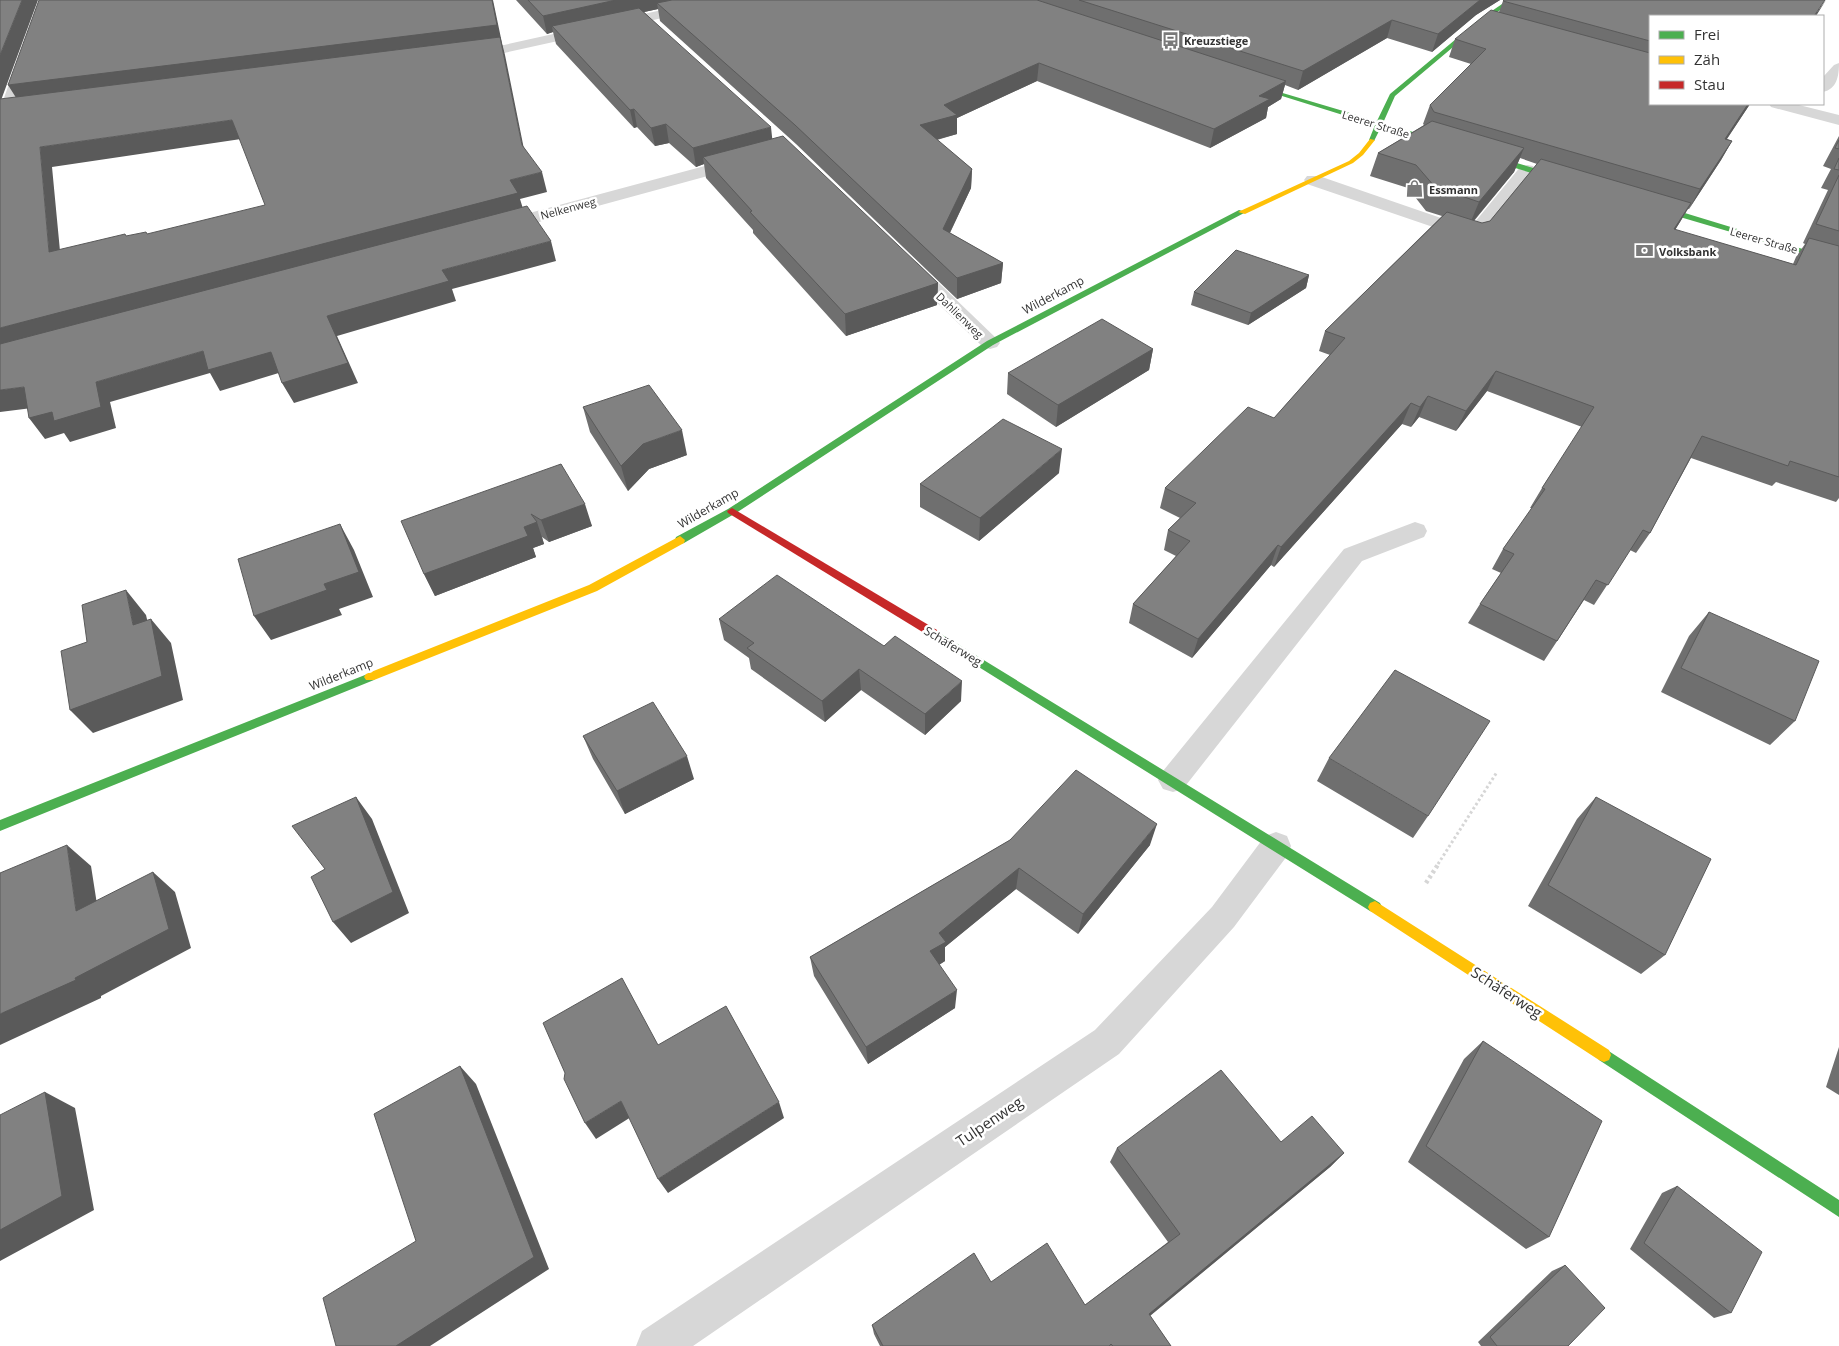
<svg xmlns="http://www.w3.org/2000/svg" width="1839" height="1346" viewBox="0 0 1839 1346" font-family="'Open Sans',sans-serif">
	<style>
		.lines { fill: none; stroke-linecap: round; stroke-linejoin: round }
		.path-far1 { stroke: #d6d6d6; stroke-width: 3; stroke-dasharray: 2.5 2.5; stroke-linecap: butt }
		.path { stroke: #d6d6d6; stroke-width: 4.5; stroke-dasharray: 3 3; stroke-linecap: butt }
		.lane { fill: #d7d7d7; fill-rule: evenodd }
		.street { fill: #d7d7d7; fill-rule: evenodd }
		.fast { fill: #4caf50; fill-rule: evenodd }
		.slow { fill: #ffc107; fill-rule: evenodd }
		.jam { fill: #c62828; fill-rule: evenodd }
		.wall { fill: #6f6f6f; fill-rule: evenodd }
		.shaded-wall { fill: #5a5a5a }
		.building { fill: #818181; stroke: #5a5a5a; fill-rule: evenodd }
		.labels { text-anchor: middle; dominant-baseline: central; stroke-width: 5; stroke-linejoin: round; paint-order: stroke }
		.far-poi-label { font-size: 11px; font-weight: bold; fill: #333; stroke: #fff; text-anchor: start }
		.far-street-label { font-size: 11px; fill: #333; stroke: #fff }
		.street-label { font-size: 12px; fill: #333; stroke: #fff }
		.near-street-label { font-size: 15px; fill: #333; stroke: #fff }
	</style>
	<rect width="100%" height="100%" fill="#fff"/>
	<g class="lines">
		<path class="path-far1" d="M 1438,864 L 1497,772"/>
		<path class="path" d="M 1426,883 L 1439,863"/>
		<path class="lane" d="M 1839,63 C 1839,76 1837,89 1823,92 L 1823,77 L 1834,65 Z
			M 1527,165 L 1533,166 L 1536,170 L 1533,174 L 1481,239 L 1474,241 L 1307,184 L 1304,180 L 1307,176 L 1319,176 L 1470,228 L 1521,166 Z"/>
		<path class="street" d="M 39,0 L 53,0 L 15,112 L 7,117 L 1,115 L 0,109 Z
			M 707,0 L 733,0 L 726,4 L 504,53 L 465,59 L 457,54 L 465,49 L 504,45 Z
			M 1769,104 L 1795,104 L 1839,115 L 1839,125 L 1771,107 Z
			M 742,156 L 748,157 L 751,161 L 748,165 L 499,233 L 492,231 L 490,227 L 492,223 Z
			M 910,260 L 917,262 L 997,339 L 1000,343 L 997,347 L 990,349 L 983,347 L 903,270 L 900,266 L 903,262 Z
			M 1415,522 L 1424,525 L 1427,531 L 1424,537 L 1362,561 L 1183,789 L 1173,792 L 1163,789 L 1158,780 L 1163,771 L 1344,549 Z
			M 1276,832 L 1287,836 L 1291,846 L 1287,856 L 1234,927 L 1119,1054 L 693,1346 L 636,1346 L 642,1331 L 1095,1030 L 1212,907 L 1265,836 Z"/>
		<path class="fast" d="M 1508,0 L 1515,0 L 1484,21 L 1395,96 L 1383,123 L 1570,179 L 1570,183 L 1564,183 L 1381,127 L 1374,141 L 1370,141 L 1369,140 L 1375,125 L 1244,84 L 1249,83 L 1377,121 L 1390,94 L 1480,19 Z
			M 1646,203 L 1652,203 L 1839,260 L 1839,264 L 1646,207 Z
			M 1239,210 L 1246,212 L 993,345 L 736,513 L 684,543 L 680,544 L 675,540 L 676,537 L 728,509 L 987,341 Z
			M 933,629 L 1380,903 L 1382,907 L 1380,911 L 1375,913 L 1370,911 L 929,636 L 928,633 L 929,630 Z
			M 370,673 L 374,674 L 376,677 L 374,680 L 0,831 L 0,820 Z
			M 1604,1048 L 1839,1200 L 1839,1217 L 1599,1060 L 1597,1055 L 1599,1050 Z"/>
		<path class="slow" d="M 1370,139 L 1375,140 L 1363,155 L 1353,163 L 1245,214 L 1238,212 L 1349,161 L 1359,153 Z
			M 680,536 L 685,540 L 684,543 L 597,591 L 374,680 L 366,680 L 364,677 L 366,674 L 589,585 Z
			M 1375,901 L 1609,1050 L 1611,1055 L 1609,1060 L 1604,1062 L 1599,1060 L 1370,911 L 1368,907 L 1370,903 Z"/>
		<path class="jam" d="M 732,508 L 937,630 L 938,633 L 937,636 L 929,636 L 728,513 L 727,511 Z"/>
	</g>
	<path class="wall" d="M 516,0 L 1500,0 L 1476,15 L 1432,52 L 1387,38 L 1298,90 L 1285,85 L 1281,99 L 1268,107 L 1266,118 L 1210,148 L 1037,81 L 957,118 L 957,134 L 937,140 L 972,169 L 971,188 L 950,233 L 1003,263 L 1001,283 L 957,299 L 796,144 L 660,21 L 658,9 L 644,12 L 772,139 L 938,283 L 937,305 L 846,336 L 753,233 L 753,230 L 706,178 L 704,164 L 696,167 L 669,143 L 655,146 L 637,127 L 634,128 L 556,44 L 553,32 L 547,34 Z
		M 1503,1 L 1650,16 L 1650,104 L 1750,104 L 1727,139 L 1732,141 L 1721,160 L 1689,209 L 1688,209 L 1675,230 L 1793,264 L 1796,257 L 1805,244 L 1803,243 L 1828,190 L 1821,188 L 1831,169 L 1823,166 L 1839,136 L 1839,498 L 1836,502 L 1776,482 L 1772,486 L 1691,458 L 1650,533 L 1636,553 L 1630,550 L 1594,605 L 1584,600 L 1544,661 L 1468,623 L 1480,604 L 1501,573 L 1492,569 L 1503,549 L 1532,508 L 1530,508 L 1542,488 L 1582,427 L 1487,391 L 1456,431 L 1419,417 L 1411,427 L 1402,424 L 1274,567 L 1271,565 L 1192,658 L 1129,623 L 1133,604 L 1176,556 L 1164,550 L 1168,530 L 1180,518 L 1160,508 L 1165,488 L 1274,418 L 1330,355 L 1319,351 L 1325,331 L 1442,216 L 1426,211 L 1408,188 L 1370,176 L 1378,153 L 1424,125 L 1423,124 L 1430,105 L 1471,64 L 1449,57 L 1455,39 L 1499,12 ZM 1520,158 L 1537,164 L 1490,221 L 1482,223 L 1474,221 L 1514,172 Z
		M 1309,275 L 1306,288 L 1248,325 L 1191,305 L 1194,292 Z
		M 1153,349 L 1149,370 L 1056,427 L 1007,394 L 1008,373 Z
		M 583,407 L 687,455 L 649,469 L 628,491 L 590,432 Z
		M 561,464 L 592,526 L 549,542 L 542,537 L 544,544 L 533,548 L 536,557 L 435,596 L 424,574 Z
		M 1059,473 L 979,541 L 920,507 L 920,484 Z
		M 1709,612 L 1795,721 L 1770,745 L 1661,692 L 1689,636 Z
		M 719,619 L 961,701 L 925,735 L 861,690 L 825,722 L 751,669 L 749,658 L 724,640 Z
		M 583,736 L 694,779 L 625,814 L 593,759 Z
		M 1329,758 L 1428,816 L 1413,838 L 1317,781 Z
		M 1596,797 L 1665,955 L 1641,974 L 1528,906 L 1577,819 Z
		M 1010,840 L 1150,845 L 1078,934 L 1016,889 L 945,947 L 945,961 L 939,965 L 955,1008 L 868,1064 L 814,976 L 810,957 Z
		M 1483,1041 L 1549,1237 L 1526,1249 L 1408,1162 L 1464,1059 Z
		M 1839,1047 L 1839,1095 L 1826,1087 Z
		M 1281,1142 L 1344,1153 L 1330,1167 L 1150,1316 L 1171,1346 L 880,1346 L 874,1334 L 872,1325 L 991,1282 L 1085,1305 L 1168,1242 L 1110,1162 L 1117,1148 Z
		M 1677,1186 L 1731,1313 L 1714,1318 L 1630,1249 L 1662,1193 Z
		M 1565,1265 L 1568,1346 L 1481,1346 L 1478,1342 L 1552,1271 Z"/>
	<path class="shaded-wall" d="M 22,0 L 38,0 L 0,103 L 0,55 Z
		M 493,0 L 502,43 L 505,55 L 527,164 L 522,145 L 501,43 L 20,104 L 8,85 Z
		M 616,0 L 698,0 L 657,3 L 658,9 L 557,31 L 552,26 L 553,32 L 547,34 L 543,16 Z
		M 1480,0 L 1500,0 L 1476,15 L 1432,52 L 1438,34 Z
		M 1826,0 L 1816,16 L 1814,16 Z
		M 1392,20 L 1387,38 L 1298,90 L 1303,71 Z
		M 1039,63 L 1037,81 L 957,118 L 957,134 L 920,144 L 920,125 L 944,105 Z
		M 1286,81 L 1281,99 L 1268,107 L 1266,118 L 1210,148 L 1214,129 L 1259,96 Z
		M 1748,104 L 1750,104 L 1714,158 L 1725,139 Z
		M 634,109 L 637,127 L 634,128 L 630,110 Z
		M 232,120 L 241,139 L 52,167 L 62,272 L 49,252 L 40,147 Z
		M 666,124 L 669,143 L 655,146 L 651,128 Z
		M 771,127 L 773,146 L 703,157 L 704,164 L 696,167 L 693,148 Z
		M 1732,141 L 1721,160 L 1689,209 L 1700,189 Z
		M 1524,148 L 1514,172 L 1469,226 L 1479,202 Z
		M 972,169 L 971,188 L 942,249 L 943,229 Z
		M 542,172 L 547,192 L 520,199 L 524,212 L 0,352 L 0,328 L 510,180 Z
		M 1691,203 L 1680,222 L 1663,249 L 1674,229 Z
		M 551,241 L 556,261 L 452,289 L 456,301 L 337,336 L 358,383 L 294,403 L 282,383 L 327,316 L 442,270 Z
		M 1003,263 L 1001,283 L 957,299 L 957,278 Z
		M 1309,275 L 1306,288 L 1248,325 L 1251,313 Z
		M 938,283 L 937,305 L 846,336 L 845,314 Z
		M 1153,349 L 1149,370 L 1056,427 L 1058,405 Z
		M 203,351 L 271,352 L 282,372 L 220,391 L 210,373 L 110,402 L 116,428 L 70,442 L 64,433 L 45,439 L 29,418 L 96,382 Z
		M 1496,371 L 1487,391 L 1456,431 L 1466,411 Z
		M 24,387 L 40,407 L 0,412 L 0,390 Z
		M 1428,396 L 1419,417 L 1411,427 L 1420,407 Z
		M 1411,403 L 1402,424 L 1274,567 L 1281,547 Z
		M 682,430 L 687,455 L 649,469 L 628,491 L 621,466 L 643,444 Z
		M 1062,449 L 1059,473 L 979,541 L 980,518 Z
		M 585,504 L 592,526 L 549,542 L 541,520 Z
		M 537,522 L 544,544 L 533,548 L 536,557 L 435,596 L 424,574 L 524,527 Z
		M 340,524 L 354,550 L 373,597 L 339,609 L 342,615 L 271,640 L 254,616 L 324,584 Z
		M 1278,545 L 1271,565 L 1192,658 L 1198,639 Z
		M 126,590 L 146,615 L 154,649 L 133,625 Z
		M 151,619 L 171,643 L 183,700 L 93,733 L 70,710 Z
		M 859,669 L 861,690 L 825,722 L 822,701 Z
		M 962,681 L 961,701 L 925,735 L 925,714 Z
		M 687,756 L 694,779 L 625,814 L 617,791 Z
		M 356,797 L 372,819 L 409,913 L 351,943 L 333,922 Z
		M 1157,824 L 1150,845 L 1078,934 L 1083,914 Z
		M 67,845 L 91,866 L 101,930 L 76,911 Z
		M 1019,868 L 1016,889 L 945,947 L 945,961 L 929,971 L 930,951 L 939,933 Z
		M 153,872 L 175,892 L 191,948 L 101,996 L 101,998 L 0,1045 L 0,1014 L 75,978 Z
		M 957,990 L 955,1008 L 868,1064 L 866,1047 Z
		M 460,1066 L 476,1084 L 549,1269 L 430,1346 L 396,1346 Z
		M 45,1092 L 75,1108 L 94,1210 L 0,1261 L 0,1230 Z
		M 621,1101 L 631,1117 L 596,1139 L 585,1123 Z
		M 779,1102 L 784,1118 L 668,1193 L 658,1179 Z
		M 1344,1153 L 1330,1167 L 1141,1323 L 1149,1314 Z"/>
	<path class="building" d="M 0,0 L 22,0 L 0,55 Z
		M 39,0 L 492,0 L 497,25 L 8,85 Z
		M 528,0 L 616,0 L 543,16 Z
		M 672,0 L 1037,0 L 1286,81 L 1259,96 L 1270,99 L 1214,129 L 1039,63 L 944,105 L 957,115 L 920,125 L 972,169 L 943,229 L 1003,263 L 957,278 L 795,125 L 657,3 Z
		M 1079,0 L 1480,0 L 1438,34 L 1392,20 L 1303,71 Z
		M 1504,0 L 1825,0 L 1814,16 L 1650,16 L 1650,41 L 1503,1 Z
		M 639,8 L 771,127 L 693,148 L 666,124 L 651,128 L 634,109 L 630,110 L 552,26 Z
		M 1491,10 L 1650,53 L 1650,104 L 1748,104 L 1725,139 L 1732,141 L 1700,189 L 1434,112 L 1430,105 L 1486,49 L 1455,39 Z
		M 500,37 L 522,145 L 542,172 L 510,180 L 518,193 L 0,328 L 0,99 ZM 232,120 L 265,205 L 147,234 L 146,232 L 126,236 L 125,234 L 49,252 L 40,147 Z
		M 1432,121 L 1524,148 L 1479,202 L 1435,187 L 1416,165 L 1378,153 Z
		M 783,136 L 938,283 L 845,314 L 750,212 L 752,211 L 703,157 Z
		M 1839,140 L 1839,149 L 1835,148 Z
		M 1839,158 L 1839,170 L 1834,169 Z
		M 1541,159 L 1691,203 L 1674,229 L 1796,265 L 1809,238 L 1839,246 L 1839,477 L 1790,461 L 1788,466 L 1702,436 L 1650,533 L 1643,530 L 1608,585 L 1596,580 L 1557,641 L 1480,604 L 1514,554 L 1503,549 L 1545,489 L 1542,488 L 1594,407 L 1496,371 L 1466,411 L 1428,396 L 1420,407 L 1411,403 L 1281,547 L 1278,545 L 1198,639 L 1133,604 L 1190,541 L 1168,530 L 1196,503 L 1165,488 L 1248,407 L 1274,418 L 1345,338 L 1325,331 L 1447,212 L 1482,223 L 1490,221 Z
		M 1839,175 L 1839,231 L 1816,224 Z
		M 527,206 L 551,241 L 442,270 L 449,281 L 327,316 L 348,363 L 282,383 L 271,352 L 208,370 L 203,351 L 96,382 L 101,407 L 54,421 L 52,412 L 29,418 L 24,387 L 0,390 L 0,344 Z
		M 1236,250 L 1309,275 L 1251,313 L 1194,292 Z
		M 1102,319 L 1153,349 L 1058,405 L 1008,373 Z
		M 649,385 L 682,430 L 643,444 L 621,466 L 583,407 Z
		M 1003,419 L 1062,449 L 980,518 L 920,484 Z
		M 561,464 L 585,504 L 541,520 L 531,514 L 537,522 L 524,527 L 528,536 L 424,574 L 401,521 Z
		M 340,524 L 359,572 L 324,584 L 327,590 L 254,616 L 238,559 Z
		M 777,575 L 884,646 L 895,636 L 962,681 L 925,714 L 859,669 L 822,701 L 747,648 L 754,643 L 719,619 Z
		M 126,590 L 133,625 L 151,619 L 162,676 L 70,710 L 61,651 L 87,642 L 82,605 Z
		M 1709,612 L 1819,661 L 1795,721 L 1681,668 Z
		M 1395,670 L 1490,721 L 1428,816 L 1329,758 Z
		M 653,702 L 687,756 L 617,791 L 583,736 Z
		M 1076,770 L 1157,824 L 1083,914 L 1019,868 L 939,933 L 946,942 L 930,951 L 957,990 L 866,1047 L 810,957 L 1010,840 Z
		M 356,797 L 393,892 L 333,922 L 311,877 L 325,869 L 292,826 Z
		M 1596,797 L 1711,859 L 1665,955 L 1548,885 Z
		M 67,845 L 76,911 L 153,872 L 169,929 L 75,978 L 76,980 L 0,1014 L 0,873 Z
		M 622,978 L 658,1045 L 726,1006 L 779,1102 L 658,1179 L 621,1101 L 585,1123 L 564,1079 L 565,1073 L 543,1023 Z
		M 1483,1041 L 1602,1121 L 1549,1237 L 1426,1146 Z
		M 460,1066 L 534,1257 L 396,1346 L 336,1346 L 323,1298 L 416,1241 L 374,1114 Z
		M 1221,1070 L 1281,1142 L 1312,1116 L 1344,1153 L 1149,1314 L 1171,1346 L 1113,1346 L 1111,1344 L 1109,1346 L 883,1346 L 872,1325 L 974,1253 L 991,1282 L 1047,1243 L 1085,1305 L 1180,1234 L 1117,1148 Z
		M 45,1092 L 62,1196 L 0,1230 L 0,1115 Z
		M 1677,1186 L 1762,1252 L 1731,1313 L 1644,1243 Z
		M 1565,1265 L 1605,1308 L 1568,1346 L 1497,1346 L 1490,1337 Z"/>
	<defs>
		<symbol id="bus-bare" viewBox="-9 -9 18 18"><path d="M-5-6H5V4H4V6H2V4H-2V6H-4V4H-5ZM-3.5-4V0h7V-4ZM-3.5 1.2v1.5H-2V1.2ZM2 1.2v1.5H3.5V1.2Z" fill="#7a7a7a" stroke="#fff" stroke-width="2.5" paint-order="stroke"/></symbol>
		<symbol id="shop-bare" viewBox="-9 -9 18 18"><path d="M-5-2.5h2.3a2.7 3.5 0 0 1 5.4 0H5L5.5 6h-11ZM-1.5-2.5h3a1.5 2.3 0 0 0-3 0Z" fill="#7a7a7a" stroke="#fff" stroke-width="2.5" paint-order="stroke"/></symbol>
		<symbol id="bank-bare" viewBox="-9 -9 18 18"><path d="M-6-4H6V4H-6ZM0-2.3a2.3 2.3 0 1 0 0 4.6a2.3 2.3 0 1 0 0-4.6Z" fill="#7a7a7a" stroke="#fff" stroke-width="2.5" paint-order="stroke"/></symbol>
	</defs>
	<g fill-rule="evenodd">
		<use href="#bus-bare" x="1158" y="28" width="25" height="25"/>
		<use href="#shop-bare" x="1402" y="176" width="25" height="25"/>
		<use href="#bank-bare" x="1632" y="238" width="25" height="25"/>
	</g>
	<g class="labels">
		<g class="far-poi-label">
			<text x="1184" y="40">Kreuzstiege</text>
			<text x="1429" y="189">Essmann</text>
			<text x="1659" y="251">Volksbank</text>
		</g>
		<g class="far-street-label">
			<text transform="translate(1376 124) rotate(17)">Leerer Straße</text>
			<text transform="translate(568 208) rotate(-15)">Nelkenweg</text>
			<text transform="translate(1764 240) rotate(16)">Leerer Straße</text>
			<text transform="translate(960 315) rotate(44)">Dahlienweg</text>
		</g>
		<g class="street-label">
			<text transform="translate(1053 295) rotate(-28)">Wilderkamp</text>
			<text transform="translate(708 508) rotate(-30)">Wilderkamp</text>
			<text transform="translate(953 646) rotate(31)">Schäferweg</text>
			<text transform="translate(341 674) rotate(-22)">Wilderkamp</text>
		</g>
		<g class="near-street-label">
			<text transform="translate(1507 992) rotate(33)">Schäferweg</text>
			<text transform="translate(989 1121) rotate(-34)">Tulpenweg</text>
		</g>
	</g>
	<rect x="1649" y="15" width="175" height="90" fill="#ffffff" stroke="#adadad"/>
	<rect x="1659" y="31" width="25" height="8" fill="#4caf50" stroke="#adadad"/>
	<text x="1694" y="40" font-size="15" fill="#333333">Frei</text>
	<rect x="1659" y="56" width="25" height="8" fill="#ffc107" stroke="#adadad"/>
	<text x="1694" y="65" font-size="15" fill="#333333">Zäh</text>
	<rect x="1659" y="81" width="25" height="8" fill="#c62828" stroke="#adadad"/>
	<text x="1694" y="90" font-size="15" fill="#333333">Stau</text>
</svg>
